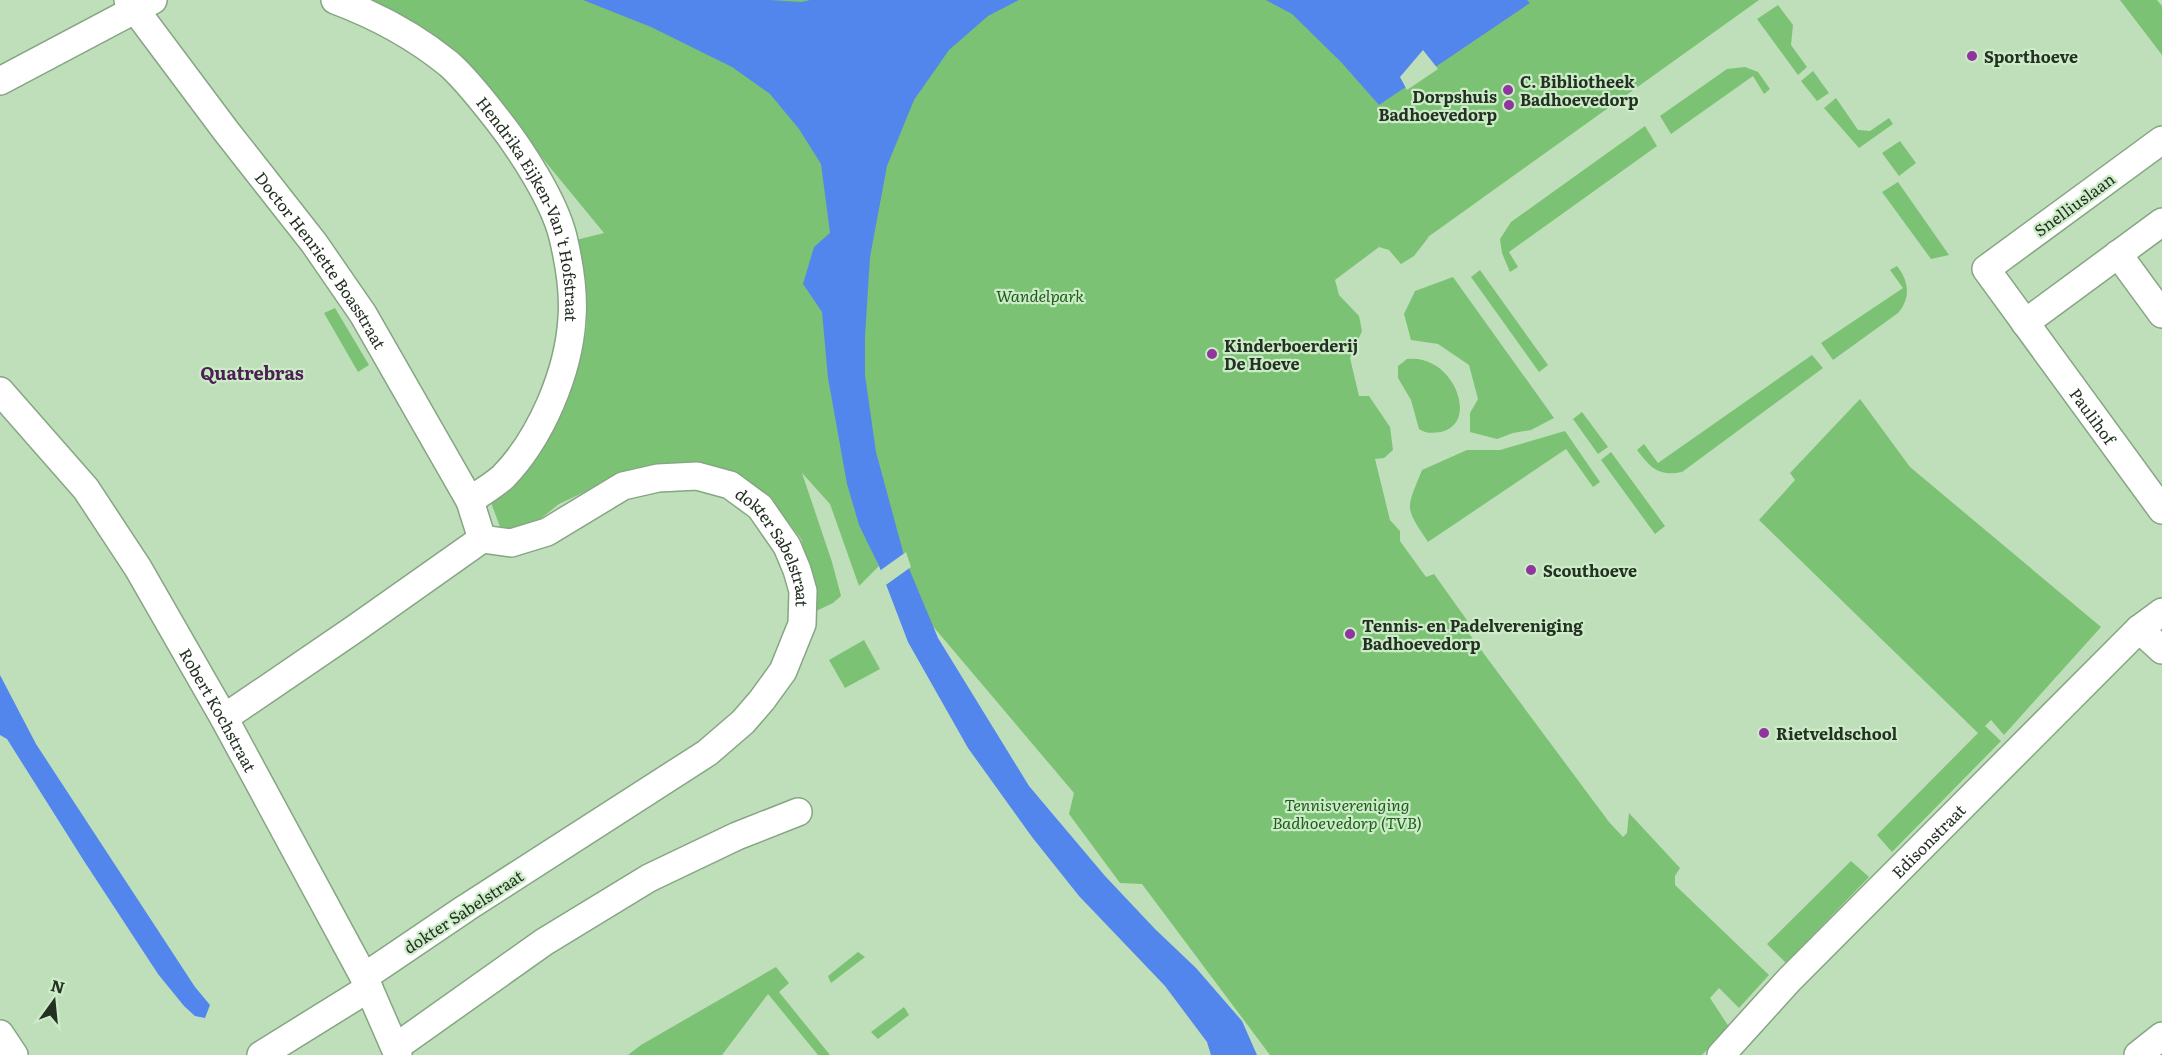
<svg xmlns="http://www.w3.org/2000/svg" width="2162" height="1055" viewBox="0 0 2162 1055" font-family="Literata,serif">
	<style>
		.green { fill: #7cc275 }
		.water { fill: #5286ec }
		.pier { fill: #bedfba }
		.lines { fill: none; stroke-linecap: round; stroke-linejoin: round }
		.minor-casing { stroke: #86a583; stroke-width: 30 }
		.minor { stroke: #fff; stroke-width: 27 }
		.poi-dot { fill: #90349e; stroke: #cbecc7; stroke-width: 2 }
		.labels { text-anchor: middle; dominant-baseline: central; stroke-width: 4.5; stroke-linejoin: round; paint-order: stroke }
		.poi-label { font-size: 16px; font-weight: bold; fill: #233022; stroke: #cbecc7; text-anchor: start }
		.street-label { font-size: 16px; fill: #233022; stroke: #cbecc7 }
		.park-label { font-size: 16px; font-style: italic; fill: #1f5c1b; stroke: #cbecc7 }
		.neighbourhood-label { font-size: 18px; font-weight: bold; fill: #4d2053; stroke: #cbecc7 }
	</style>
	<rect width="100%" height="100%" fill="#bedfba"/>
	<path class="green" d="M 364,0 L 1759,0 L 1428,237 L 1428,238 L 1414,256 L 1401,264 L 1389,250 L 1379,247 L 1335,280 L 1339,295 L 1359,316 L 1362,331 L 1350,358 L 1359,396 L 1369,396 L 1390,427 L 1393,450 L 1384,458 L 1375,459 L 1390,520 L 1400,531 L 1400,541 L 1426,577 L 1434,574 L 1469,623 L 1470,629 L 1467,631 L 1609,822 L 1623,837 L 1627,833 L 1629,813 L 1680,868 L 1675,876 L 1675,885 L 1769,975 L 1739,1008 L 1719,988 L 1710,998 L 1729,1027 L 1702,1055 L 1270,1055 L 1142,884 L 1120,883 L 1069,814 L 1074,793 L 876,559 L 879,566 L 859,586 L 830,504 L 802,473 L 832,562 L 841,596 L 833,603 L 814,612 L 813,583 L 801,539 L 777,507 L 745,483 L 610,480 L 559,504 L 526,530 L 502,532 L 490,500 C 506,484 525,469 539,451 C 562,423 581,368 586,331 C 589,304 581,267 576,240 L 604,233 L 456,53 Z
		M 2120,0 L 2157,0 L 2162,6 L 2162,55 Z
		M 1778,5 L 1793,25 L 1791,45 L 1807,67 L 1798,75 L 1757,19 Z
		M 1745,67 L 1758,72 L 1770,89 L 1764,94 L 1753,76 L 1671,134 L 1660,116 L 1727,69 Z
		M 1813,71 L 1829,93 L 1817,101 L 1801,81 Z
		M 1836,98 L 1858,130 L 1870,131 L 1889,118 L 1893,124 L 1859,148 L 1824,108 Z
		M 1645,126 L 1657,146 L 1509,252 L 1518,267 L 1510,272 L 1502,253 L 1500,239 L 1511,222 Z
		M 1900,141 L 1916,163 L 1899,176 L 1882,153 Z
		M 1898,182 L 1949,255 L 1931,259 L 1882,192 Z
		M 1897,266 C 1909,281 1911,298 1898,313 L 1833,360 L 1821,343 L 1903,288 L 1890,270 Z
		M 1480,270 L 1548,365 L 1539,372 L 1471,277 Z
		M 1453,277 L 1554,418 L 1531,430 L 1513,433 L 1497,439 L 1470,432 L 1470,413 L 1478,399 L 1469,365 L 1438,344 L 1411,340 L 1404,314 L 1415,291 Z
		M 335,308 L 369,365 L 358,372 L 324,313 Z
		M 1812,355 L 1823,368 L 1682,472 C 1658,477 1650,467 1637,450 L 1644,444 L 1658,463 Z
		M 1407,359 C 1454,353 1480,424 1441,432 C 1433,433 1426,434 1419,429 L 1411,400 L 1398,378 L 1398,366 Z
		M 1860,399 L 1910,467 L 2101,627 L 2004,735 L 1991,720 L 1985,726 L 2001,741 L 1892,852 L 1877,835 L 1978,733 L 1759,520 L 1795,480 L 1790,473 Z
		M 1582,412 L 1608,447 L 1598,454 L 1573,419 Z
		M 1565,431 L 1600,482 L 1593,487 L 1566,449 L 1428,542 C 1404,506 1406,510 1422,470 L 1467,450 L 1500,450 Z
		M 1611,452 L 1665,526 L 1655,534 L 1601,460 Z
		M 864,640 L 880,669 L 845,688 L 829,660 Z
		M 1851,861 L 1869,877 L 1786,963 L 1767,944 Z
		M 858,952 L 865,957 L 831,983 L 828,976 Z
		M 776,967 L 789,983 L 779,992 L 830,1055 L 818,1055 L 768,994 L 722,1055 L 628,1055 L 641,1045 Z
		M 904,1007 L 909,1015 L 878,1039 L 871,1032 Z"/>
	<path class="water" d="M 583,0 L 770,0 L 801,2 L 810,0 L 1019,0 L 988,16 L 949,50 L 914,100 L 887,166 L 870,257 L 865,336 L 865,375 L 876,452 L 905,559 L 938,638 L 1029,786 L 1105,876 L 1155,929 L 1196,968 L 1242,1021 L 1257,1055 L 1211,1055 L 1207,1042 L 1165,986 L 1079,896 L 1032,837 L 968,748 L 908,642 L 879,566 L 859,525 L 847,484 L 828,378 L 822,312 L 803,284 L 814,247 L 830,233 L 821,164 L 799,129 L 770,94 L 732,67 L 651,27 Z
		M 1266,0 L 1527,0 L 1530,3 L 1379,105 L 1341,62 L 1292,14 Z
		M 0,675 L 36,744 L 195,987 L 210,1005 L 205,1018 L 195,1016 L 184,1006 L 158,974 L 84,861 L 7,739 L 0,735 Z"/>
	<path class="pier" d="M 1423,50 L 1438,69 L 1407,90 L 1400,77 Z
		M 906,552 L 911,567 L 883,587 L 878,572 Z"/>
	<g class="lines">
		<defs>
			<g id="minor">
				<path id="s1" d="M 128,0 L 226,131 L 314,243 L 363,314 L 470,501 L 482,539"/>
				<path id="s2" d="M 335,0 C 375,15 416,37 449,64 C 467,80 482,100 497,119 C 520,148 554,200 563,237 C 569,262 574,292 572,318 C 569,372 541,438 503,477 C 493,486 480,493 470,501"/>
				<path d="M 0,81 L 153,0"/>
				<path id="s3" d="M 2162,140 L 1986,269 L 2162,510"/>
				<path d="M 2118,254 L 2162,314"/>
				<path d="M 2025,323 L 2162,222"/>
				<path id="s4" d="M 0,391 L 86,489 L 138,568 L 224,718 L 364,977 L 398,1055"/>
				<path d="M 2139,629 L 2162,650"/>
				<path id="s5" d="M 224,718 L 356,628 L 482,539 L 511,543 L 547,532 L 623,486 L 658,478 L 697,476 L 730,485 L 760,507 L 787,546 L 797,570 L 803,591 L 802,624 L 783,671 L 762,700 L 743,722 L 707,753 L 466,908 L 364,977"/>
				<path d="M 0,1034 L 14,1055"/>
				<path d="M 396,1047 L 544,942 L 649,878 L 737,836 L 798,812"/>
				<path d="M 261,1055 L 369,988"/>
				<path id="s6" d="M 1721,1055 L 1789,980 L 2139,629 L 2162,612"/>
				<path d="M 2138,1055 L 2162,1036"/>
			</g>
		</defs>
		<use href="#minor" class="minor-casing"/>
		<use href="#minor" class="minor"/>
	</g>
	<g class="poi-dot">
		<circle cx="1972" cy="56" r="6"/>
		<circle cx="1508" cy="90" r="6"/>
		<circle cx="1509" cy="105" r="6"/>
		<circle cx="1212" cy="354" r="6"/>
		<circle cx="1531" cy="570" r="6"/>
		<circle cx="1350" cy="634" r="6"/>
		<circle cx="1764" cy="733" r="6"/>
	</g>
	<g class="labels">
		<g class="poi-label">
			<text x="1984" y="56">Sporthoeve</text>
			<text x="1520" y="81">C. Bibliotheek<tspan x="1520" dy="18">Badhoevedorp</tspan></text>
			<text x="1497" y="96" text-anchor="end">Dorpshuis<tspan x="1497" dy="18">Badhoevedorp</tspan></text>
			<text x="1224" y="345">Kinderboerderij<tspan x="1224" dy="18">De Hoeve</tspan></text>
			<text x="1543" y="570">Scouthoeve</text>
			<text x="1362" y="625">Tennis- en Padelvereniging<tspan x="1362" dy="18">Badhoevedorp</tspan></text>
			<text x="1776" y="733">Rietveldschool</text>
		</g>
		<g class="street-label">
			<text transform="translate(2074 204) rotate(-36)">Snelliuslaan</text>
			<text stroke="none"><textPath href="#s2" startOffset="302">Hendrika Eijken-Van 't Hofstraat</textPath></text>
			<text stroke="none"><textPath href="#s1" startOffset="324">Doctor Henriette Boasstraat</textPath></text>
			<text stroke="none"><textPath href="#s3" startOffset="400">Paulihof</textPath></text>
			<text stroke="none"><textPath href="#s5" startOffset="658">dokter Sabelstraat</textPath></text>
			<text stroke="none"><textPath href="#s4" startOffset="388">Robert Kochstraat</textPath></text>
			<text stroke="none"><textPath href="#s6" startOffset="298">Edisonstraat</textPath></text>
			<text transform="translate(463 911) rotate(-33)">dokter Sabelstraat</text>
		</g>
		<g class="park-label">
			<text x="1040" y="295">Wandelpark</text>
			<text x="1347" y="804">Tennisvereniging<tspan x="1347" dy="18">Badhoevedorp (TVB)</tspan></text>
		</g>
		<g class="neighbourhood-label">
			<text x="252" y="372">Quatrebras</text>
		</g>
	</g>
	<g transform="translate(54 1001) rotate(15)" stroke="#cbecc7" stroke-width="4.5" paint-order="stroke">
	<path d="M0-4.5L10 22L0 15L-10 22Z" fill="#233022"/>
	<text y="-9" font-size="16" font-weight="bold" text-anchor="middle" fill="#233022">N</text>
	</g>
</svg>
